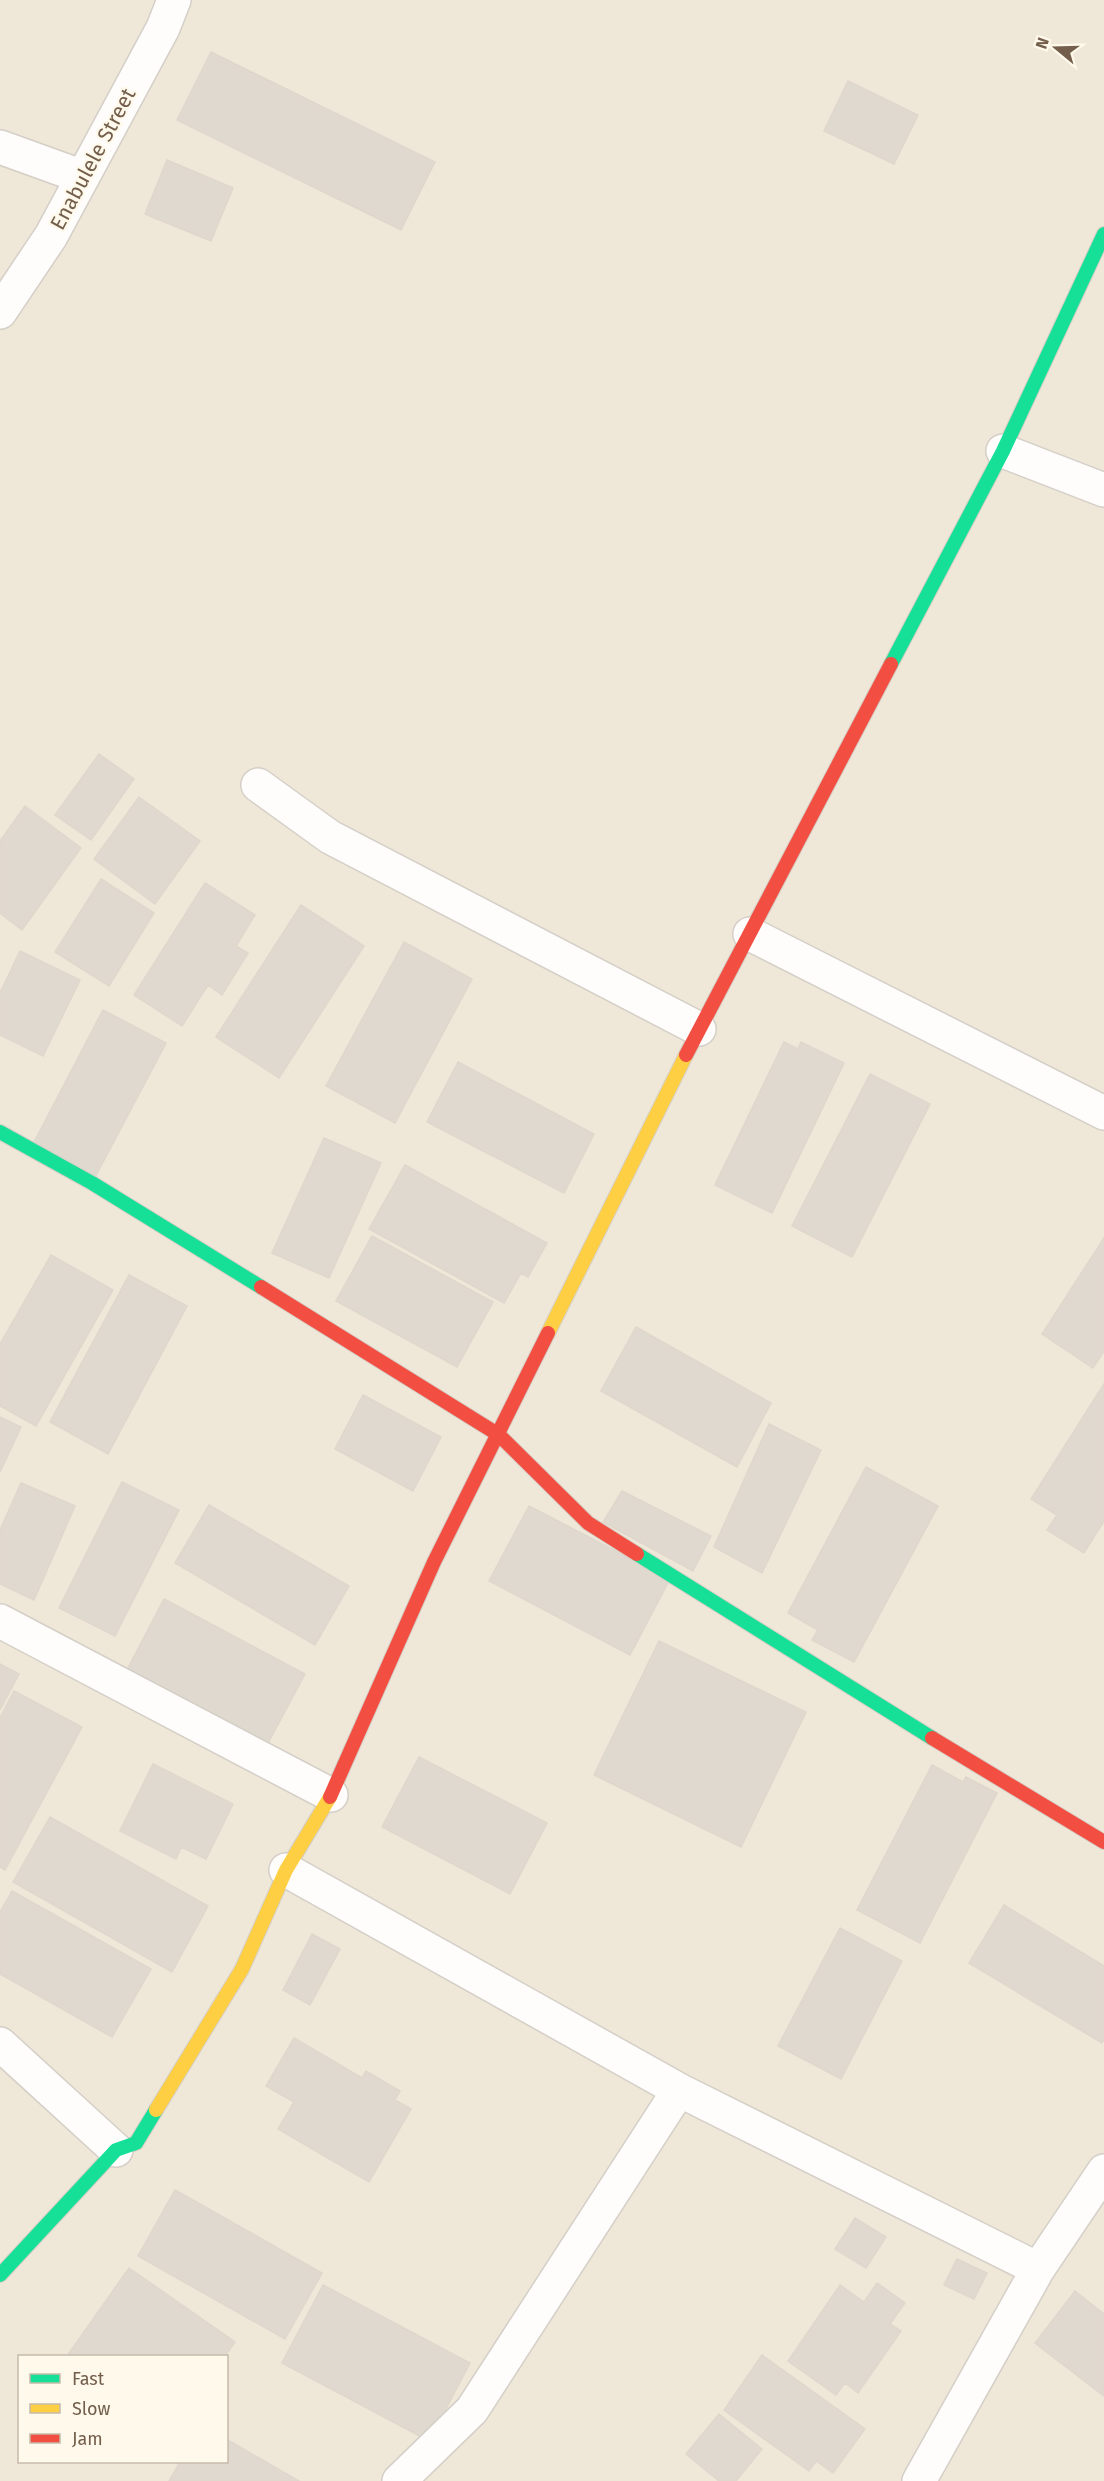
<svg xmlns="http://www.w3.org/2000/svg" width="1104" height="2481" viewBox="0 0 1104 2481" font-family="'Fira Sans',sans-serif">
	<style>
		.residential { fill: #efe7d8; fill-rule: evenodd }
		.building { fill: #e0d9cf; stroke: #dfd7cc; stroke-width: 1.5 }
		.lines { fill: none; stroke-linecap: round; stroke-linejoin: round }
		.street-casing { stroke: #d4cfc7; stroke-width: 36 }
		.fast-casing { stroke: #d5cfc6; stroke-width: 16 }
		.slow-casing { stroke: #d5cfc6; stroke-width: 16 }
		.jam-casing { stroke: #d5cfc6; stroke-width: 16 }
		.street { stroke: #fefdfc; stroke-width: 33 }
		.fast { stroke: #16e098; stroke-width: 14 }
		.slow { stroke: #ffcf43; stroke-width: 14 }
		.jam { stroke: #f24e42; stroke-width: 14 }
		.labels { text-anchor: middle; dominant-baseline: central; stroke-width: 4.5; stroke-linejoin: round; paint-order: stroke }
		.street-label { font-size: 21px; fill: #735e4b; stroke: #fef9eb }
	</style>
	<rect width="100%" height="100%" fill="#f6f3ea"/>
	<path class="residential" d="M 0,0 L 1104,0 L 1104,2481 L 0,2481 ZM 20,2356 L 226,2356 L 226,2462 L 20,2462 Z"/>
	<path class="building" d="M 211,52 L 435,162 L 401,230 L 177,120 Z
		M 848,81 L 918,115 L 894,164 L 824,131 Z
		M 167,160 L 233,188 L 211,241 L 145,214 Z
		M 99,754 L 134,779 L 91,840 L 55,815 Z
		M 139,797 L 200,841 L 155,904 L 94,859 Z
		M 25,806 L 81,848 L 22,930 L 0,913 L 0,841 Z
		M 101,879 L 154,913 L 109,986 L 55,952 Z
		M 205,883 L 255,915 L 236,946 L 248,953 L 222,995 L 208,985 L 182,1026 L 134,995 Z
		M 301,905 L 364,946 L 279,1078 L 216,1037 Z
		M 404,942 L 472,979 L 395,1123 L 326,1086 Z
		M 20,951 L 80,980 L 43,1056 L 0,1035 L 0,993 Z
		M 103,1010 L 166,1043 L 92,1183 L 30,1150 Z
		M 784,1042 L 798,1049 L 801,1042 L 844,1063 L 772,1213 L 715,1185 Z
		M 458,1062 L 594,1134 L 564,1193 L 427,1122 Z
		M 870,1074 L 930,1104 L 852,1257 L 792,1226 Z
		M 324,1138 L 381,1163 L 329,1278 L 272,1253 Z
		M 405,1165 L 547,1243 L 528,1277 L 521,1273 L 504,1303 L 369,1229 Z
		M 372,1236 L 493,1302 L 457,1367 L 336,1301 Z
		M 1104,1238 L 1104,1351 L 1093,1368 L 1042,1334 Z
		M 51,1255 L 113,1290 L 36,1426 L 0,1406 L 0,1344 Z
		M 129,1275 L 187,1306 L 108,1454 L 50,1422 Z
		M 636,1327 L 771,1403 L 737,1467 L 601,1391 Z
		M 1104,1384 L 1104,1521 L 1084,1553 L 1047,1530 L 1057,1515 L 1031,1499 Z
		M 363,1395 L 441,1437 L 413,1491 L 335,1449 Z
		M 0,1417 L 21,1427 L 0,1472 Z
		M 769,1424 L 821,1450 L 762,1573 L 714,1547 Z
		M 866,1467 L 938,1506 L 854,1662 L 812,1640 L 818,1630 L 788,1613 Z
		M 122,1482 L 179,1510 L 115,1636 L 59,1608 Z
		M 21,1483 L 75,1506 L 34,1600 L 0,1584 L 0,1530 Z
		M 622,1491 L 711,1536 L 693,1571 L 603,1522 Z
		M 209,1505 L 349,1586 L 315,1645 L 175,1563 Z
		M 529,1506 L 670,1579 L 630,1655 L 489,1581 Z
		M 164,1599 L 305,1674 L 267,1745 L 127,1670 Z
		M 659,1641 L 806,1712 L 741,1847 L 594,1775 Z
		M 0,1664 L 19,1674 L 0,1710 Z
		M 14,1691 L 82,1727 L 5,1870 L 0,1867 L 0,1718 Z
		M 419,1757 L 547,1823 L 510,1894 L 382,1827 Z
		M 153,1764 L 233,1804 L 206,1859 L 181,1847 L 176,1859 L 120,1831 Z
		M 932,1765 L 963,1782 L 966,1777 L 997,1793 L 920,1943 L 857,1910 Z
		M 50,1817 L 208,1906 L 172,1972 L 13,1882 Z
		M 12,1891 L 151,1969 L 112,2037 L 0,1974 L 0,1912 Z
		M 1004,1905 L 1104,1966 L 1104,2039 L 1102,2043 L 969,1963 Z
		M 840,1928 L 902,1961 L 841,2079 L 778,2046 Z
		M 312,1934 L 340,1949 L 310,2005 L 283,1990 Z
		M 294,2038 L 362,2078 L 366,2071 L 400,2091 L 395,2100 L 411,2109 L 369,2182 L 278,2129 L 294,2102 L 266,2086 Z
		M 175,2190 L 322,2273 L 285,2339 L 138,2256 Z
		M 855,2218 L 886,2237 L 866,2268 L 835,2249 Z
		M 957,2259 L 987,2273 L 974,2299 L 944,2285 Z
		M 129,2268 L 235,2342 L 225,2356 L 67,2356 Z
		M 877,2283 L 905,2303 L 890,2324 L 901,2331 L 858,2393 L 845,2383 L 836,2395 L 788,2361 L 840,2285 L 864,2302 Z
		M 323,2285 L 470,2363 L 429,2441 L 282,2363 Z
		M 1075,2291 L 1104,2314 L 1104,2396 L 1035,2343 Z
		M 762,2355 L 865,2429 L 833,2473 L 816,2461 L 809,2471 L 724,2410 Z
		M 719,2414 L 762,2449 L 736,2481 L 719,2481 L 686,2454 Z
		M 226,2439 L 299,2481 L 169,2481 L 180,2462 L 226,2462 Z"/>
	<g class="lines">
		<defs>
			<path id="street" d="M 0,147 L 83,177
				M 0,312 L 51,236 L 163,28 L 174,0
				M 1003,451 L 1104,490
				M 258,785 L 330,837 L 699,1029
				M 750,934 L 1104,1113
				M 0,1621 L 331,1795
				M 286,1870 L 679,2090 L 472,2410 L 399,2481
				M 0,2044 L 116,2150
				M 679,2090 L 1038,2269
				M 919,2481 L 1038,2269 L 1104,2171"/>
			<path id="fast" d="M 891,664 L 1003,451 L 1104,234
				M 0,1132 L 92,1183 L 261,1287
				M 637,1554 L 932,1738
				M 0,2275 L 116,2150 L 136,2143 L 156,2110"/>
			<path id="slow" d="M 548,1333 L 686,1055
				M 156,2110 L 242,1969 L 286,1870 L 330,1797"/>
			<path id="jam" d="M 686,1055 L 891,664
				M 261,1287 L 499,1435 L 588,1523 L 637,1554
				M 932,1738 L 1104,1842
				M 330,1797 L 434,1562 L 548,1333"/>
		</defs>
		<use href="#street" class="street-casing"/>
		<use href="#fast" class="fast-casing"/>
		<use href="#slow" class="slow-casing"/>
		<use href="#jam" class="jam-casing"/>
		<use href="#street" class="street"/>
		<use href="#fast" class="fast"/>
		<use href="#slow" class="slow"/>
		<use href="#jam" class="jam"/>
	</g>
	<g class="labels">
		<g class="street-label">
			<text transform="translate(93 159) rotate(-62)">Enabulele Street</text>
		</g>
	</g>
	<rect x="18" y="2355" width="210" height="108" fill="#fef9eb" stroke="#c6bbab" stroke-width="1.5"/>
	<rect x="30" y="2374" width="30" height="9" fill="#16e098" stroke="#c6bbab" stroke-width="1.5"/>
	<text x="72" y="2385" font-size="18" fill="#735e4b">Fast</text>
	<rect x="30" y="2404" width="30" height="9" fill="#ffcf43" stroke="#c6bbab" stroke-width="1.5"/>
	<text x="72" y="2415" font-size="18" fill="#735e4b">Slow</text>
	<rect x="30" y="2434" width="30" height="9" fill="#f24e42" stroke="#c6bbab" stroke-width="1.5"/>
	<text x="72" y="2445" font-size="18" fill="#735e4b">Jam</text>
	<g transform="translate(1056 48) rotate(289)" stroke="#fef9eb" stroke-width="4.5" paint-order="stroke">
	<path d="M0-4.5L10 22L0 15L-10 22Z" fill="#735e4b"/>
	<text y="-9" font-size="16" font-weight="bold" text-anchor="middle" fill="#735e4b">N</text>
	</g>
</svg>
